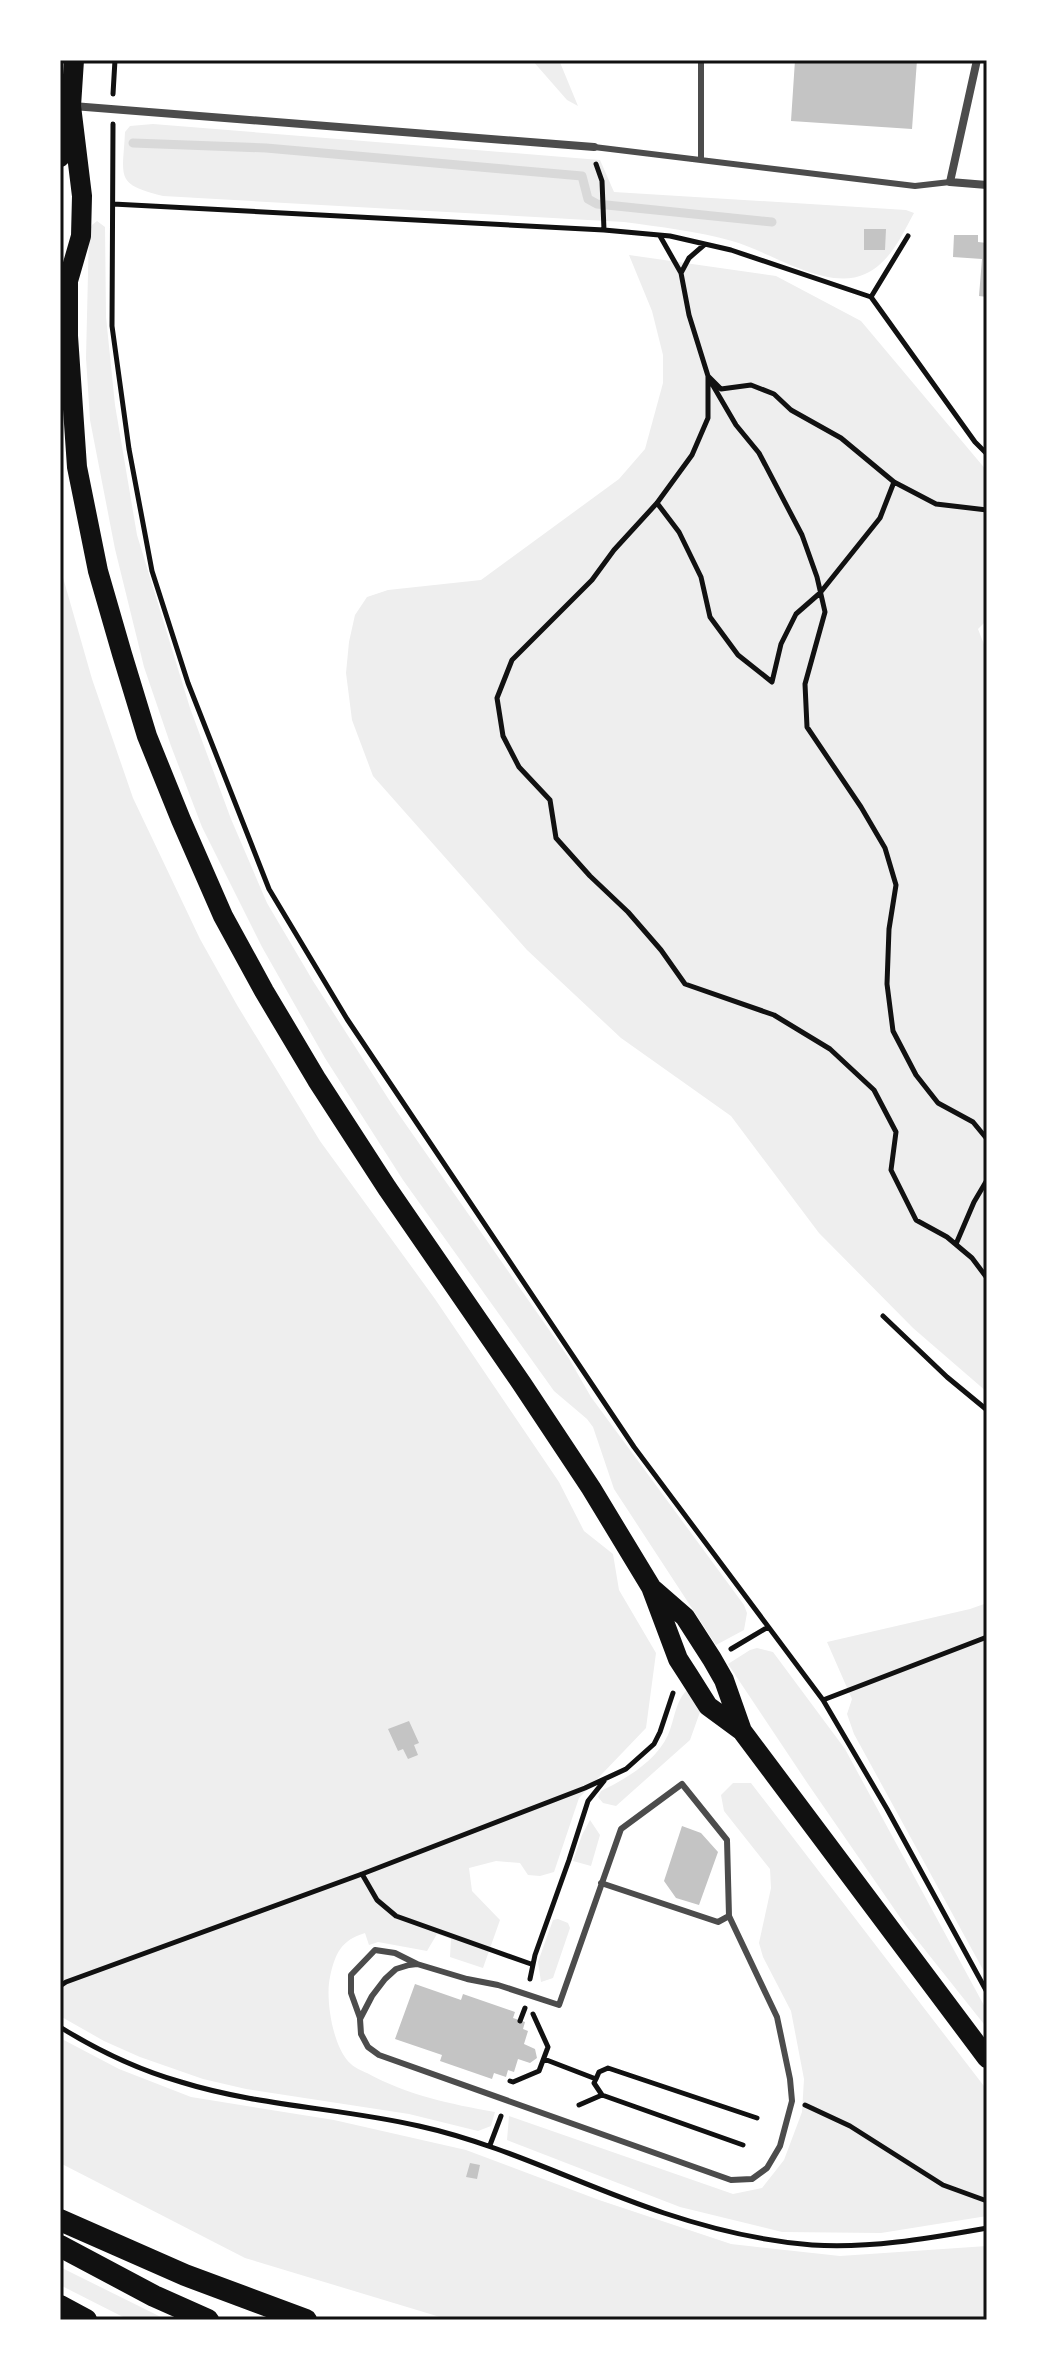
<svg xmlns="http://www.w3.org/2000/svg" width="1047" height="2380" viewBox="0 0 1047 2380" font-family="'Alegreya Sans',sans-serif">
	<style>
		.green { fill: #eee }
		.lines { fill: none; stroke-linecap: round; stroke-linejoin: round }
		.stream { stroke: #d9d9d9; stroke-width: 9 }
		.building { fill: #c4c4c4 }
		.path { stroke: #111; stroke-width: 5 }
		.service { stroke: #4c4c4c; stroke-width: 6 }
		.minor { stroke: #4c4c4c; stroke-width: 8 }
		.primary { stroke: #111; stroke-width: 20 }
		.trunk { stroke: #111; stroke-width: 22 }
		.neatline { fill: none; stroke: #111; stroke-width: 3 }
	</style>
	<rect width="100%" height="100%" fill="#fff"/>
	<path class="green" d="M 532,60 L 559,60 L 578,106 L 567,100 Z
		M 153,124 L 600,160 L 614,192 L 906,210 L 914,213 C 902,235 890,263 865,274 C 827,292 769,251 732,241 C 697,231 660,227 624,222 L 163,196 C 114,184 123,177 125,132 L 130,126 Z
		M 97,221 L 105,227 L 106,317 L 115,405 L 137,535 L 190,708 L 231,819 L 267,903 L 313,981 L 393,1106 L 568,1357 L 591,1397 L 744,1605 L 747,1613 L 744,1630 L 716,1645 L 614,1489 L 593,1427 L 587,1419 L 554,1391 L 403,1180 L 325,1058 L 262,947 L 202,827 L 171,746 L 144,667 L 115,549 L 90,420 L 86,358 L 89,231 L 92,225 Z
		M 629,255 L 776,276 L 861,321 L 987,471 L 987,620 L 978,629 L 987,652 L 987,1392 L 913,1328 L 819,1233 L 731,1116 L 621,1038 L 527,950 L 373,776 L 352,720 L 346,673 L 349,642 L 355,615 L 367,597 L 388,590 L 481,580 L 619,479 L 645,449 L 663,383 L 663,355 L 652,311 Z
		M 60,567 L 92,679 L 133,798 L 200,939 L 237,1005 L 320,1141 L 435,1299 L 559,1482 L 584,1531 L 613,1554 L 619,1590 L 656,1653 L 646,1728 L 579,1798 L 554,1872 L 540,1876 L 528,1875 L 520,1863 L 496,1861 L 469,1868 L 472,1891 L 500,1920 L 483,1968 L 450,1957 L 451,1939 L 437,1934 L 427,1951 L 378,1942 L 369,1945 L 365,1933 C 341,1940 335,1954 330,1977 C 325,1999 333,2049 351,2064 C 355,2068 362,2071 367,2073 C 407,2095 450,2104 495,2112 L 491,2126 L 478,2131 L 409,2114 L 246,2089 L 203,2079 L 140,2057 L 104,2041 L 60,2016 Z
		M 987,1603 L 987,1977 L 854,1734 L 847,1714 L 852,1699 L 827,1642 L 970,1609 Z
		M 757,1648 L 773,1652 L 845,1749 L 987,2011 L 987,2028 L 906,1926 L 808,1784 L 728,1664 L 750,1650 Z
		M 688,1689 L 700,1712 L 690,1740 L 616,1806 L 603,1803 L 598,1797 L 601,1791 C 626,1779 656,1761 668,1735 C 675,1719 675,1701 688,1689 Z
		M 733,1783 L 751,1783 L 987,2090 L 987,2216 L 881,2233 L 782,2232 L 680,2207 L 507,2140 L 509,2116 L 733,2194 L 762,2188 L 784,2160 L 802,2112 L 804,2079 L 791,2011 L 763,1957 L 759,1943 L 771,1888 L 770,1869 L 724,1811 L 721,1795 Z
		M 590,1820 L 600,1835 L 591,1866 L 573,1861 L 582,1835 Z
		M 558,1919 L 568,1923 L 570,1928 L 553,1978 L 541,1982 L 538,1962 L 553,1920 Z
		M 60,2038 L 119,2069 L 191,2097 L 334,2120 L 466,2150 L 599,2200 L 731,2244 L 840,2256 L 987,2246 L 987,2320 L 450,2320 L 245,2258 L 60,2163 Z
		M 60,2267 L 167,2320 L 129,2320 L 60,2285 Z"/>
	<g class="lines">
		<path class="stream" d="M 133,143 L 266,148 L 582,176 L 588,199 L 597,204 L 772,222"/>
	</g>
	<path class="building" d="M 795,60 L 917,60 L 912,129 L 791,121 Z
		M 864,229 L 886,229 L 885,250 L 864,250 Z
		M 954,235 L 978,235 L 978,242 L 987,243 L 987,297 L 979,296 L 982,259 L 953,257 Z
		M 409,1721 L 419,1743 L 414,1745 L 418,1755 L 408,1759 L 403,1749 L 398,1751 L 388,1729 Z
		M 682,1826 L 701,1833 L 718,1852 L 699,1905 L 676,1898 L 664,1881 Z
		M 415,1984 L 461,2000 L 463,1994 L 515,2012 L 513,2018 L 525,2022 L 523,2029 L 528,2031 L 524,2044 L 535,2049 L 537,2058 L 530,2063 L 518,2059 L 514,2072 L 508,2070 L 506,2077 L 494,2073 L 492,2079 L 440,2061 L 442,2055 L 395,2039 Z
		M 470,2163 L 480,2165 L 477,2179 L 466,2177 Z"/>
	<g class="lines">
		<path class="path" d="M 113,94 L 115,60
			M 113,124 L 112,326 L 129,449 L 152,571 L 188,683 L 269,889 L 347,1019 L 634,1447 L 823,1700 L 887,1809 L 987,1992
			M 596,164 L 602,181 L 604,230
			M 113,204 L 604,230 L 670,236 L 731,250 L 871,297
			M 660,236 L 681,273 L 689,315 L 708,376 L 721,389 L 751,385 L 774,394 L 791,410 L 841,438 L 894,482 L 936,504 L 987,510
			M 681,273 L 689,258 L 704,245
			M 871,297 L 975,442 L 987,454
			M 871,297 L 908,236
			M 708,376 L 708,418 L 692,455 L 657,503 L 614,550 L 592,580 L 512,660 L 497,698 L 503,736 L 519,767 L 550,800 L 556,838 L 590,876 L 628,912 L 661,950 L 685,984 L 774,1015 L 830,1049 L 874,1090 L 896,1132 L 891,1170 L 916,1220 L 947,1237 L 972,1258 L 987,1278
			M 708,377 L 736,425 L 759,453 L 802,535 L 817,577 L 825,612 L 805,684 L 807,727 L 861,807 L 885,848 L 896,885 L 889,929 L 887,984 L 893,1031 L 916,1075 L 938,1103 L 973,1122 L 987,1139
			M 657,503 L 679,532 L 701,577 L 710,617 L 738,655 L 772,682 L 781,644 L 796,614 L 820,593 L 880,518 L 894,482
			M 956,1244 L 974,1202 L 987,1180
			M 883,1316 L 947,1377 L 987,1410
			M 731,1649 L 768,1627
			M 823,1700 L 987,1637
			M 362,1874 L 377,1900 L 396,1916 L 531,1964
			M 530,1979 L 535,1955 L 569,1860 L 588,1801 L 604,1781
			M 60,1986 L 66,1982 L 362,1874 L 585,1788 L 626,1769 L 654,1744 L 660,1732 L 673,1693
			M 520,2021 L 525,2008
			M 60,2027 C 97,2050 139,2070 181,2082 C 258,2106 341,2108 419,2126 C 505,2145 582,2186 664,2213 C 712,2229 762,2241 812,2245 C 870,2249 930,2238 987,2228
			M 544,2059 L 596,2079 L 594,2083 L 602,2095 L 579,2105
			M 596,2079 L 599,2072 L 608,2068 L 757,2118
			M 510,2081 L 513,2082 L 539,2071 L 548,2047 L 533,2014
			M 602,2095 L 743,2145
			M 805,2105 L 850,2126 L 943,2185 L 987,2201
			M 490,2145 L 501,2116"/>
		<path class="service" d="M 701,60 L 701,160
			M 594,147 L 915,186 L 950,182
			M 682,1784 L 727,1840 L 729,1916 L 777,2017 L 790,2079 L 792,2101 L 780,2146 L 767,2168 L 752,2179 L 731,2180 L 379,2055 L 368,2047 L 361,2034 L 360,2019 L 372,1996 L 385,1979 L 396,1969 L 409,1965 L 417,1964 L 467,1979 L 498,1985 L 559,2005 L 621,1829 Z
			M 601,1883 L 718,1922 L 729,1916
			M 360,2018 L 351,1993 L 351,1975 L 375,1950 L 395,1953 L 417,1964"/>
		<path class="minor" d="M 977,60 L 950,182 L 987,185
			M 73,106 L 594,147"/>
		<path class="primary" d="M 71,106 L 82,196 L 81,236 L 68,281 L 68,336 L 77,467 L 98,571 L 122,654 L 147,736 L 181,820 L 223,916 L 264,991 L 317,1080 L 387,1188 L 522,1384 L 591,1488 L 651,1587 L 678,1659 L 689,1676 L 708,1706 L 742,1731 L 987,2058
			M 60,157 L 71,106 L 74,60
			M 654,1590 L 685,1617 L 712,1659 L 724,1680 L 742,1731"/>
		<path class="trunk" d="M 60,2220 L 185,2275 L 306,2320
			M 60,2246 L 154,2296 L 208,2320
			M 60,2306 L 86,2320"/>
	</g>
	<rect width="1047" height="2380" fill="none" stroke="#ffffff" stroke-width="124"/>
	<rect x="62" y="62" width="923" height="2256" class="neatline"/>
</svg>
